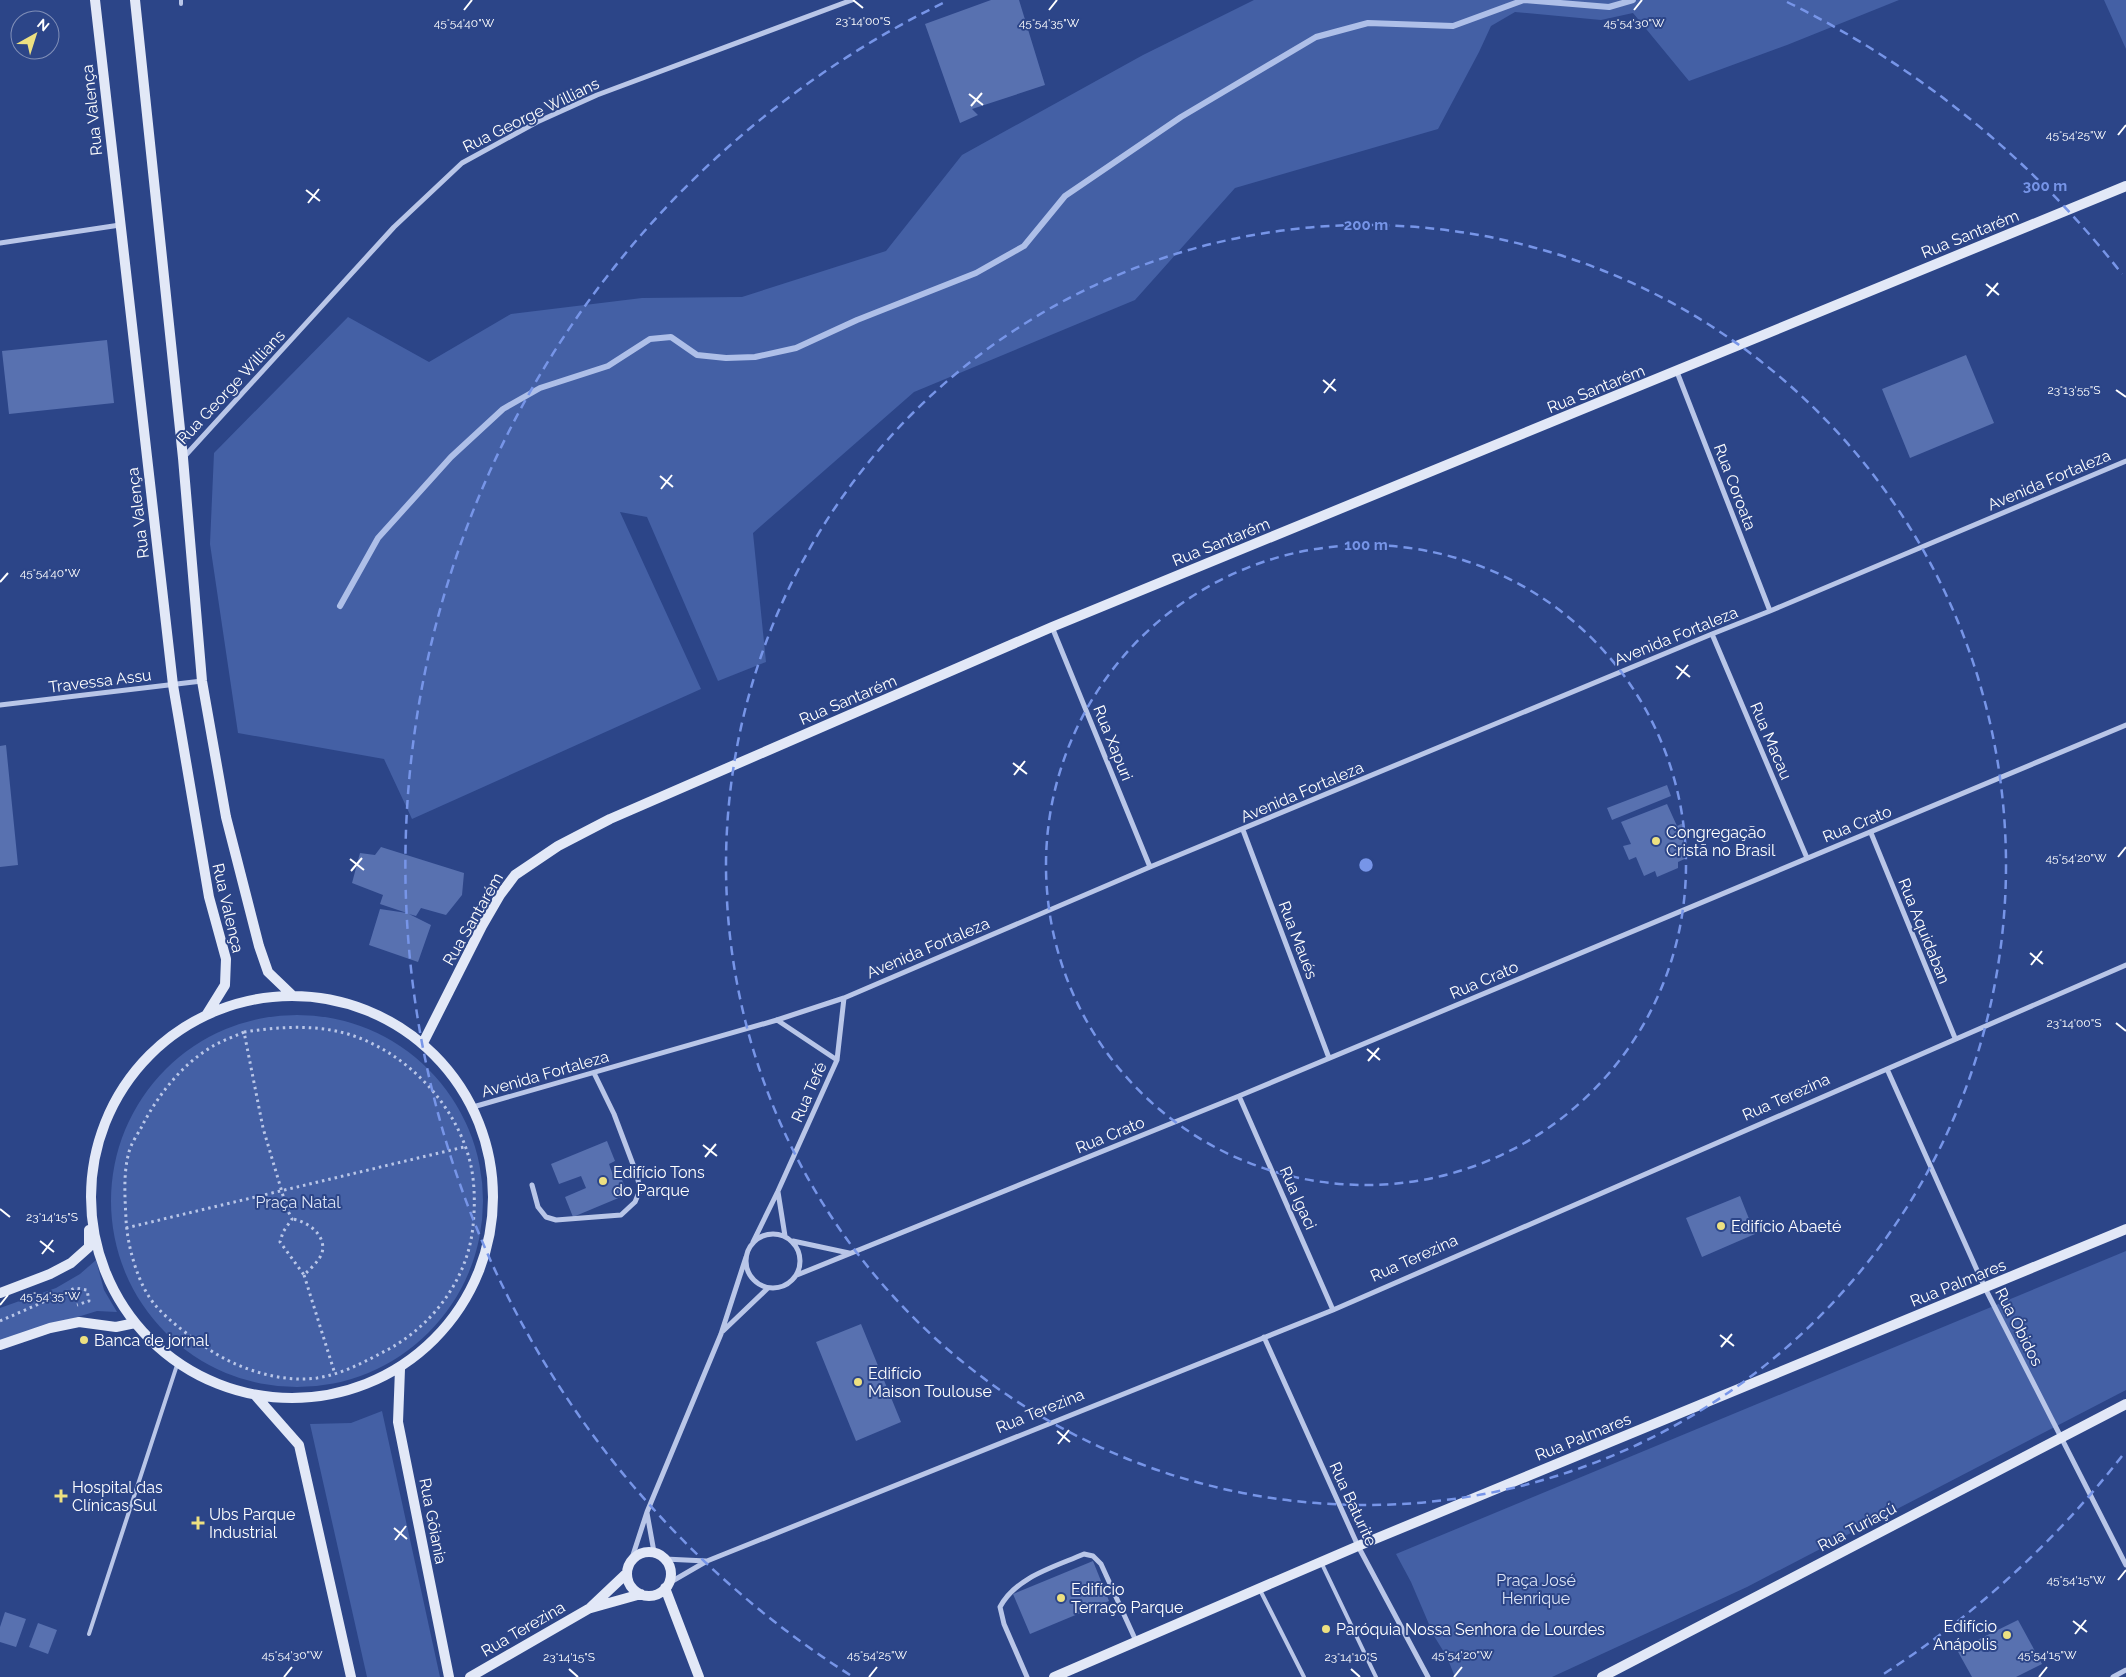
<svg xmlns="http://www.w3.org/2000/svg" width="2126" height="1677" viewBox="0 0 2126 1677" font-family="Raleway,sans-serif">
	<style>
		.green { fill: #4460a5 }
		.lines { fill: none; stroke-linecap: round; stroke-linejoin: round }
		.stream { stroke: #aebfe8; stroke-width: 6 }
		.building { fill: #5871b0 }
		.path { stroke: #b9c6e8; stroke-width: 3; stroke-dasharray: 2.5 4; stroke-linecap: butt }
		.lane { stroke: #b9c6e8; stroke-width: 4 }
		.street { stroke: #b9c6e8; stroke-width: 5 }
		.secondary { stroke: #e2e8f7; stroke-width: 10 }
		.ticks { fill: none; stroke: #fff; stroke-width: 2 }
		.ring { fill: none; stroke: #7795e8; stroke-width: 2.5; stroke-dasharray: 9 6 }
		.poi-dot { fill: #ede081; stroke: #2c4588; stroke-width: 2 }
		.labels { text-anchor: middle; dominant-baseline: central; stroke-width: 4; stroke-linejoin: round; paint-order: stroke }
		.street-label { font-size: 16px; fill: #fff; stroke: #2c4588 }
		.poi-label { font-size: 16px; fill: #fff; stroke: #2c4588; text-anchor: start }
		.park-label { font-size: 16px; fill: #dce4f6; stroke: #2c4588 }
		.ticks-label { font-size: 12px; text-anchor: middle; fill: #fff; stroke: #2c4588; stroke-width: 4; stroke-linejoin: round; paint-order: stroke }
		.centre { fill: #7795e8; stroke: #2c4588; stroke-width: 2.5 }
		.ring-label { font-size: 15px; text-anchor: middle; font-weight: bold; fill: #7795e8; stroke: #2c4588; stroke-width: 4; stroke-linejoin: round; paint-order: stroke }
	</style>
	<rect width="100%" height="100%" fill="#2c4588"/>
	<path class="green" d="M 1254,0 L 1899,0 L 1787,45 L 1689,81 L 1633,13 L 1601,20 L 1515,12 L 1491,26 L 1479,52 L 1438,129 L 1235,188 L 1135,300 L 914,392 L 753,533 L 766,662 L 718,681 L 647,517 L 620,512 L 701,689 L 412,819 L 384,759 L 238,733 L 210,544 L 214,453 L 348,317 L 429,362 L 511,314 L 642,298 L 742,297 L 886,251 L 962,155 L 1143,55 Z
		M 2104,0 L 2126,0 L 2126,49 Z
		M111 1201a186 186 0 1 1 372 0a186 186 0 1 1-372 0Z
		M 2126,1251 L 2126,1390 L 1747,1587 L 1552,1677 L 1455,1677 L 1447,1657 L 1434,1636 L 1411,1582 L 1396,1554 Z
		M 96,1260 L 104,1290 L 117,1312 L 97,1311 L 0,1341 L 0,1308 L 56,1288 L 80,1274 Z
		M 382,1411 L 440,1677 L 367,1677 L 310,1424 L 351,1423 Z"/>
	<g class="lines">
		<path class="stream" d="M 340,606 L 378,538 L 451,457 L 503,409 L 540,388 L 608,366 L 650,339 L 671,337 L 697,355 L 726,358 L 755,357 L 796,348 L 857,320 L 976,273 L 1024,246 L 1065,196 L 1181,117 L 1316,37 L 1368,23 L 1453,26 L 1524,0 L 1609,7 L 1633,0"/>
	</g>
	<path class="building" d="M 991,0 L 1019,0 L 1045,85 L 972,109 L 978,115 L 960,123 L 925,24 Z
		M 107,340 L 114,403 L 9,414 L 2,351 Z
		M 1966,355 L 1994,423 L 1910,458 L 1882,389 Z
		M 6,745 L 18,865 L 0,867 L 0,746 Z
		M 1667,785 L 1671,796 L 1612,820 L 1607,808 Z
		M 1667,804 L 1677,826 L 1683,823 L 1688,836 L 1682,838 L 1689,857 L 1678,862 L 1678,868 L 1657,877 L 1655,871 L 1644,876 L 1636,857 L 1629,860 L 1623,846 L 1631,844 L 1621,822 Z
		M 381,847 L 464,873 L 462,895 L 446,915 L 421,908 L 416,916 L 409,914 L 431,925 L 418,962 L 369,945 L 380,909 L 407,913 L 380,904 L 383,895 L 352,883 L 360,853 L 375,855 Z
		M 607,1141 L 615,1161 L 609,1164 L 614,1178 L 620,1175 L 628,1194 L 573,1217 L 565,1197 L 586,1188 L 581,1176 L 559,1184 L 551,1164 Z
		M 1740,1196 L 1755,1234 L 1702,1257 L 1686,1218 Z
		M 861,1324 L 901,1422 L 856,1441 L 816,1342 Z
		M 1093,1561 L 1109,1601 L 1030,1634 L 1013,1594 Z
		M 5,1612 L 26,1619 L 16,1647 L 0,1642 L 0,1627 Z
		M 2018,1620 L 2042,1664 L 2016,1677 L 1972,1677 L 1957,1650 Z
		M 38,1623 L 57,1630 L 48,1654 L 29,1647 Z"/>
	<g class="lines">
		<path class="path" d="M 244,1032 C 278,1027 313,1024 348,1034 C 407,1052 458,1106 471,1166 C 475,1185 475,1207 473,1226 C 468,1278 434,1324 389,1349 C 366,1361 343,1374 317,1378 C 281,1383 237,1369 207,1348 C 190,1336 170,1322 156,1306 C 138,1286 127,1245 126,1219 C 125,1198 123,1173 129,1152 C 131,1144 137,1135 141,1128 C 157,1096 182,1064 213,1046 C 223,1040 234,1037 244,1032 L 263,1128 L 287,1209 L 292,1219 L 283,1232 L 280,1242 L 304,1275 C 310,1269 319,1261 322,1253 C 327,1235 307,1221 292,1219
			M 126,1228 L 464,1147
			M 304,1275 L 335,1374
			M 0,1321 L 75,1288 L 87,1290 L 89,1301 L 77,1305"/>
		<path class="lane" d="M 181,0 L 181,4
			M 1321,1562 L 1376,1677
			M 1260,1590 L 1304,1677
			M 89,1634 L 178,1362"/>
		<path class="street" d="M 0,243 L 120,225
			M 1677,372 L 1770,611
			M 184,457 L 394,227 L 462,163 L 537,122 L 597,95 L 852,0
			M 1052,627 L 1150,867
			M 1712,634 L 1807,858
			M 0,705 L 202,681
			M 1243,830 L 1329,1058
			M 1871,833 L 1955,1038
			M 777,1020 L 837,1060
			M 1887,1069 L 1985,1288 L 2126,1565
			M 1239,1096 L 1333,1310
			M 473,1107 L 777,1020 L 844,998 L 1150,867 L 1712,634 L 1770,611 L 2126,461
			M 532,1185 L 538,1207 L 546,1217 L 556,1220 L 621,1215 L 635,1202 L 640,1190 L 637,1175 L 614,1114 L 594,1073
			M 778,1192 L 785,1236
			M746 1261a27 27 0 1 1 54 0a27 27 0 1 1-54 0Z
			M 793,1241 L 849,1253
			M 753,1242 L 778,1191 L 837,1060 L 844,998
			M 797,1275 L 1239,1096 L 2126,725
			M 723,1331 L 768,1288
			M 1264,1337 L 1358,1546 L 1428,1677
			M 647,1513 L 654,1552
			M 665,1559 L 706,1561
			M 631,1561 L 647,1512 L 721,1334 L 746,1257
			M 669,1583 L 707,1561 L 1333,1310 L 2126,965
			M 1027,1677 L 1004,1624 L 1000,1607 C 1016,1577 1054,1567 1084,1554 L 1093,1556 L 1101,1564 L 1136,1641
			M 2113,1677 L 2126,1670"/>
		<path class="secondary" d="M 95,0 L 173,685 L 209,897 L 226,959 L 225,985 L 207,1014
			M 135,0 L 183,458 L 202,681 L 226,817 L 259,946 L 268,972 L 292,995
			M91 1197a201 201 0 1 1 402 0a201 201 0 1 1-402 0Z
			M 423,1043 L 482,926 L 500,895 L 515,875 L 558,846 L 610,819 L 1052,627 L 2126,186
			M 0,1293 L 50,1274 L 71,1263 L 89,1247 L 89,1230
			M 0,1345 L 50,1328 L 79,1322 L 116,1327 L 135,1323
			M 400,1369 L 398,1422 L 449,1677
			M 255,1395 L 299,1445 L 351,1677
			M627 1574a22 22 0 1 1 44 0a22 22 0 1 1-44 0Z
			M 665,1588 L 699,1677
			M 591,1608 L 641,1594
			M 470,1677 L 590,1608 L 627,1573
			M 1054,1677 L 1358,1546 L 2126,1229
			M 1602,1677 L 2126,1404"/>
	</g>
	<path class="ticks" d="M 853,0 L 863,8M 464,10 L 472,0M 1049,10 L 1057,0M 1634,10 L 1642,0M 969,94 L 983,105M 971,106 L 982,93M 2118,135 L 2126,125M 306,190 L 320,201M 308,203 L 319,189M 1986,284 L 1999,295M 1987,296 L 1998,283M 1323,380 L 1336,391M 2116,390 L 2126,397M 1324,393 L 1335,379M 660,476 L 673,487M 661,489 L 672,475M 0,582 L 8,573M 1676,666 L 1690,677M 1677,679 L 1688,665M 1013,763 L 1027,774M 1014,775 L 1025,761M 2118,857 L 2126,847M 350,859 L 364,870M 351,871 L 362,858M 2030,953 L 2043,964M 2031,965 L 2042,951M 2116,1023 L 2126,1031M 1367,1049 L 1380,1060M 1368,1061 L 1379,1048M 703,1145 L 717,1156M 705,1157 L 716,1144M 0,1209 L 10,1217M 40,1241 L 54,1252M 42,1254 L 53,1240M 0,1305 L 8,1295M 1720,1335 L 1734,1346M 1721,1347 L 1732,1334M 1057,1431 L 1070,1442M 1058,1444 L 1069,1430M 394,1528 L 407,1539M 395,1540 L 406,1526M 2118,1580 L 2126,1570M 2073,1621 L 2087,1632M 2075,1634 L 2086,1620M 569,1669 L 578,1677M 1351,1669 L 1360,1677M 284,1677 L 292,1667M 869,1677 L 877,1667M 1454,1677 L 1462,1667M 2039,1677 L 2047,1667"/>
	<g class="ring">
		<circle cx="1366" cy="865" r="320"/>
		<circle cx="1366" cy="865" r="640"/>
		<path d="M2122 1456A960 960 0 0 1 1882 1675M850 1675A960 960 0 0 1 945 2M1787 2A960 960 0 0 1 2122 274"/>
	</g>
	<g class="poi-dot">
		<circle cx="1656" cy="841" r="5"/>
		<circle cx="603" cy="1181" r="5"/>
		<circle cx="1721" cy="1226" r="5"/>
		<circle cx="84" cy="1340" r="5"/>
		<circle cx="858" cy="1382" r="5"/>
		<path d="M58.5 1488.5h5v5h5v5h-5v5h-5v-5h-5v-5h5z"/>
		<path d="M195.5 1515.5h5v5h5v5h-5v5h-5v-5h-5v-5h5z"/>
		<circle cx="1061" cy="1598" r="5"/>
		<circle cx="1326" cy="1629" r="5"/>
		<circle cx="2007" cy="1635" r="5"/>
	</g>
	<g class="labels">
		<g class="street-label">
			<text transform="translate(92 110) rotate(-96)">Rua Valença</text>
			<text transform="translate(531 115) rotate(-26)">Rua George Willians</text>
			<text transform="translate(1970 234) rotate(-22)">Rua Santarém</text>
			<text transform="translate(231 387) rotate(-47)">Rua George Willians</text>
			<text transform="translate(1596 389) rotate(-22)">Rua Santarém</text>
			<text transform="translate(2049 480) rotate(-23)">Avenida Fortaleza</text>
			<text transform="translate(1735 487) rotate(69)">Rua Coroata</text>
			<text transform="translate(138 513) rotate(-97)">Rua Valença</text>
			<text transform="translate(1221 542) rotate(-22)">Rua Santarém</text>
			<text transform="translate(1676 636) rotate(-22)">Avenida Fortaleza</text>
			<text transform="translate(100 681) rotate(-7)">Travessa Assu</text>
			<text transform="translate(848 700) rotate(-23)">Rua Santarém</text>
			<text transform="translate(1771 741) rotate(67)">Rua Macau</text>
			<text transform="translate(1113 743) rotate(68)">Rua Xapuri</text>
			<text transform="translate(1302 792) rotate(-23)">Avenida Fortaleza</text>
			<text transform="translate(1857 824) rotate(-22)">Rua Crato</text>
			<text transform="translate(228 908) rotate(77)">Rua Valença</text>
			<text transform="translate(473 919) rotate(-60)">Rua Santarém</text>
			<text transform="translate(1924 931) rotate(68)">Rua Aquidaban</text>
			<text transform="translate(1298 940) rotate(69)">Rua Maués</text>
			<text transform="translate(928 948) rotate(-23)">Avenida Fortaleza</text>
			<text transform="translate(1484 980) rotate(-23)">Rua Crato</text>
			<text transform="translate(545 1074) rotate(-16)">Avenida Fortaleza</text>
			<text transform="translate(809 1092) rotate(-66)">Rua Tefé</text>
			<text transform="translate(1786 1097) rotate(-24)">Rua Terezina</text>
			<text transform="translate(1110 1135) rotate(-22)">Rua Crato</text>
			<text transform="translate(1298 1198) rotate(66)">Rua Igaci</text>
			<text transform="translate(1414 1258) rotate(-24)">Rua Terezina</text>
			<text transform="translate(1958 1283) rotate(-22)">Rua Palmares</text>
			<text transform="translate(2019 1327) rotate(63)">Rua Óbidos</text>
			<text transform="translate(1040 1411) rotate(-22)">Rua Terezina</text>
			<text transform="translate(1583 1437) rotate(-22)">Rua Palmares</text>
			<text transform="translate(1353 1504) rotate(65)">Rua Baturite</text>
			<text transform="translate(433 1521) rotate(79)">Rua Gôiania</text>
			<text transform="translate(1857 1527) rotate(-28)">Rua Turiaçú</text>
			<text transform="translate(523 1629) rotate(-30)">Rua Terezina</text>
		</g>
		<g class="poi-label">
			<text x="1666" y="832">Congregação<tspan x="1666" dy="18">Cristã no Brasil</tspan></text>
			<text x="613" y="1172">Edifício Tons<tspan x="613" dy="18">do Parque</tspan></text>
			<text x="1731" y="1226">Edifício Abaeté</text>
			<text x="94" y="1340">Banca de jornal</text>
			<text x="868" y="1373">Edifício<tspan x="868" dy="18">Maison Toulouse</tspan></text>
			<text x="72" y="1487">Hospital das<tspan x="72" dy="18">Clínicas Sul</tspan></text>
			<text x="209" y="1514">Ubs Parque<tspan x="209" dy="18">Industrial</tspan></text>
			<text x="1071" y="1589">Edifício<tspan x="1071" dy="18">Terraço Parque</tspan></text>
			<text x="1997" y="1626" text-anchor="end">Edifício<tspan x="1997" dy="18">Anápolis</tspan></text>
			<text x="1336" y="1629">Paróquia Nossa Senhora de Lourdes</text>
		</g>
		<g class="park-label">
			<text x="298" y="1202">Praça Natal</text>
			<text x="1536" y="1580">Praça José<tspan x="1536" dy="18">Henrique</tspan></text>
		</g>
	</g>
	<g class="ticks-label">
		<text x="863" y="25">23°14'00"S</text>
		<text x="464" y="27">45°54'40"W</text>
		<text x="1049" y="27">45°54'35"W</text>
		<text x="1634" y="27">45°54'30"W</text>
		<text x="2076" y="139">45°54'25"W</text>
		<text x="2074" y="394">23°13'55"S</text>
		<text x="50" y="577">45°54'40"W</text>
		<text x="2076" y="862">45°54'20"W</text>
		<text x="2074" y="1027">23°14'00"S</text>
		<text x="52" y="1221">23°14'15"S</text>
		<text x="50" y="1300">45°54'35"W</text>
		<text x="2076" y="1584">45°54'15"W</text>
		<text x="292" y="1659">45°54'30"W</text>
		<text x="877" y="1659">45°54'25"W</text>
		<text x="1462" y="1659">45°54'20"W</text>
		<text x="2047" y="1659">45°54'15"W</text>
		<text x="569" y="1661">23°14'15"S</text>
		<text x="1351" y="1661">23°14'10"S</text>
	</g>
	<circle cx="1366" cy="865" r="8" class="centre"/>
	<g class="ring-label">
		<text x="2045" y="191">300 m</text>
		<text x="1366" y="230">200 m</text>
		<text x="1366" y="550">100 m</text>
	</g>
	<g transform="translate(35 35) rotate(39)"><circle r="24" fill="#2c4588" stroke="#808fb8"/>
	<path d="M0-4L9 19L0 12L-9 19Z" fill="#ede081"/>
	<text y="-8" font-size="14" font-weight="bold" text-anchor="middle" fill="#ffffff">N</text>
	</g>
</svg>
